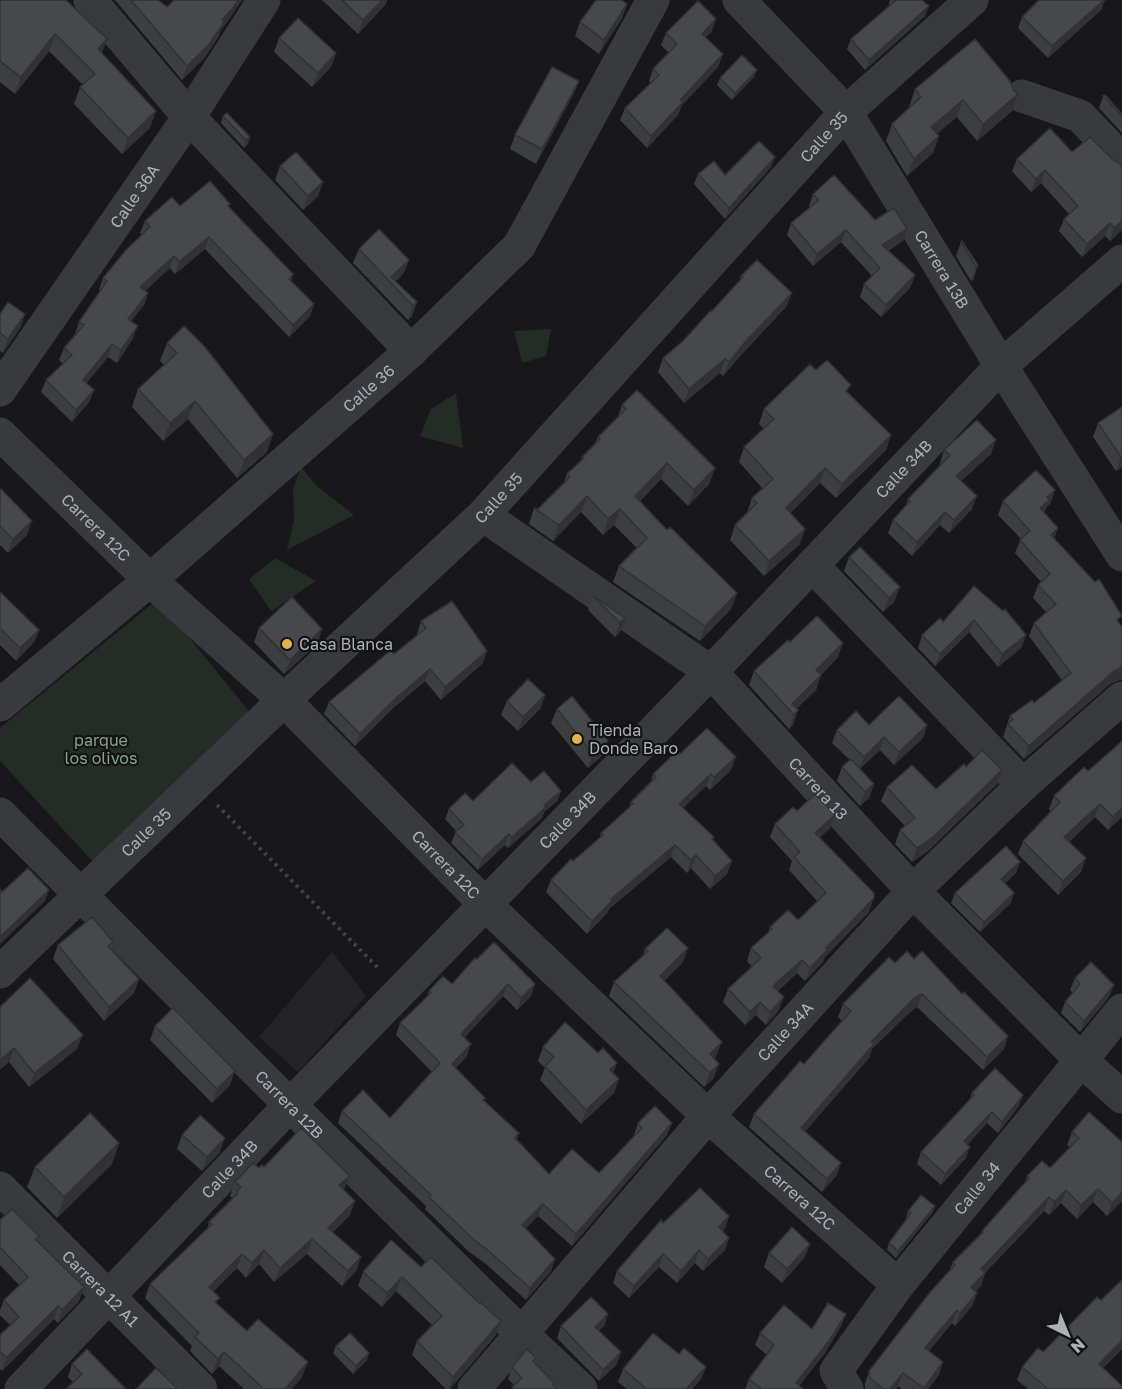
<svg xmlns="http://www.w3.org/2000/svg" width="1122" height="1389" viewBox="0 0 1122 1389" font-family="'Golos Text',sans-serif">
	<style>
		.built { fill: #242427 }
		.green { fill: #242c26 }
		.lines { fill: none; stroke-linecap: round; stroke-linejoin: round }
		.path { stroke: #404145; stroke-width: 4; stroke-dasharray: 3 4.5; stroke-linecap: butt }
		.minor { stroke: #393a3e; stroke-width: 33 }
		.wall { fill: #3d3e41 }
		.shaded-wall { fill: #323235 }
		.building { fill: #47484c; stroke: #323235; stroke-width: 1.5 }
		.poi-dot { fill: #e0b44a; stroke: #131315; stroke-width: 2 }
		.labels { text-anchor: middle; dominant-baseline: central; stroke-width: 4.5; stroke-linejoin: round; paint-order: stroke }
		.street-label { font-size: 16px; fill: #acafb8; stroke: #131315 }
		.poi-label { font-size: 16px; fill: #acafb8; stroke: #131315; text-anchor: start }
		.park-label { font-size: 16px; fill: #85a188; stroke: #131315 }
	</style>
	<rect width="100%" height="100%" fill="#18181a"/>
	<path class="built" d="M 332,952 L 366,996 L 298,1072 L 259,1037 Z"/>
	<path class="green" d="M 551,329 L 546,356 L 522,363 L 514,331 Z
		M 456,393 L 463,448 L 420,436 L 431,409 Z
		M 301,467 L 317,486 L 354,515 L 287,550 L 294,521 L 293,488 Z
		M 275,558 L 316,581 L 271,611 L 249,579 Z
		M 158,599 L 256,720 L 93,862 L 0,761 L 0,728 Z"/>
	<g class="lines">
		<path class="path" d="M 217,805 L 380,970"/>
		<g class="minor">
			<path d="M 90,0 L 189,117 L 411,351"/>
			<path id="s1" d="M 739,0 L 846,112 L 1001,366 L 1122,555"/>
			<path d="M 1022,96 L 1080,116 L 1122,160"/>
			<path id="s2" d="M 0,390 L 189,117 L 264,0"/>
			<path id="s3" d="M 0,434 L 150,580 L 284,700 L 486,905 L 708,1116 L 898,1285"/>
			<path id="s4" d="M 483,515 L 711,672 L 913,891 L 1081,1060 L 1122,1097"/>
			<path d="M 812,565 L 1023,785"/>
			<path id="s5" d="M 0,705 L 150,580 L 411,351 L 519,246 L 653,0"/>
			<path id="s6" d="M 0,814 L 290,1105 L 522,1334 L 581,1389"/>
			<path id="s7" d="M 0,972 L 284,700 L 483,515 L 846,112 L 972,0"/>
			<path id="s8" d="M 0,1188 L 201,1389"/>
			<path id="s9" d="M 21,1389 L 290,1105 L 711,672 L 1001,366 L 1122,261"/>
			<path id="s10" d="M 474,1389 L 708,1116 L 913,891 L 1023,785 L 1122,698"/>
			<path id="s11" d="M 847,1389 L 836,1371 L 898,1285 L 1122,1010"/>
		</g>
	</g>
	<path class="wall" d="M 0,0 L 102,53 L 150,128 L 122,154 L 74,104 L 80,87 L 83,85 L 49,51 L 15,94 L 0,82 Z
		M 115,0 L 158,0 L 167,7 L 228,21 L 221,29 L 219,36 L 205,57 L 182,80 Z
		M 322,0 L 387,0 L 386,4 L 358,34 Z
		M 890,0 L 922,0 L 925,16 L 865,70 L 847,49 L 851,39 L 888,8 Z
		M 1039,0 L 1106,0 L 1104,1 L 1101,10 L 1048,58 L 1018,28 L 1022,17 Z
		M 627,4 L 622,18 L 599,54 L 575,36 L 580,22 Z
		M 712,31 L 705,38 L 723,54 L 718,67 L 682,105 L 678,115 L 647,148 L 620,120 L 625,108 L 651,83 L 649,81 L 653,69 L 669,53 L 661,45 L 666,33 Z
		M 279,38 L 336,53 L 331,67 L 312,87 L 274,52 Z
		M 754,77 L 732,100 L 717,85 L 720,78 Z
		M 579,81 L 573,95 L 536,164 L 510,149 L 515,135 Z
		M 915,89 L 1014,91 L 1018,94 L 1012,111 L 977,141 L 957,117 L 937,133 L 939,136 L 933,153 L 907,176 L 886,141 L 892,124 L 909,108 L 909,107 Z
		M 1103,96 L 1122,114 L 1122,133 L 1099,108 Z
		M 223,116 L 250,137 L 248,144 L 244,148 L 221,123 Z
		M 1072,152 L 1113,160 L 1121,165 L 1122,230 L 1110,241 L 1105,236 L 1082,257 L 1059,231 L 1064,219 L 1069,214 L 1041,183 L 1031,192 L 1012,171 L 1017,159 Z
		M 280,166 L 323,182 L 318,196 L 303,210 L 275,180 Z
		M 771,167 L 725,219 L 694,184 L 698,174 L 725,175 Z
		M 813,194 L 875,220 L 907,229 L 903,241 L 888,251 L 915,275 L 910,288 L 881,317 L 860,297 L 864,284 L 872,276 L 841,242 L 813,266 L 787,235 L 791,223 L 810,207 L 809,206 Z
		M 180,206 L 229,207 L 293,274 L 291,281 L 314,304 L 310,316 L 289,337 L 205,249 L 175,274 L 170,268 L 145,291 L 148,293 L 144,305 L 131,321 L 133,338 L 117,363 L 108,357 L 86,383 L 94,390 L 89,402 L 72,422 L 41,392 L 46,380 L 63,364 L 59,360 L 64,348 L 75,334 L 79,322 L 100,291 L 99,290 L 103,278 L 142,235 L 140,233 L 145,221 Z
		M 961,242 L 978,265 L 973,280 L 971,281 L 956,256 Z
		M 359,249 L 409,260 L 403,274 L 395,282 L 417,302 L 412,316 L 408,320 L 353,263 Z
		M 741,276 L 792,293 L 786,307 L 741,355 L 723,376 L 720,373 L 684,403 L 658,372 L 663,358 L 683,341 L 712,311 L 739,282 Z
		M 0,314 L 25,314 L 20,328 L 3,353 L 0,351 Z
		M 184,326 L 267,452 L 237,478 L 188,419 L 163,441 L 132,407 L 138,389 L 164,365 L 160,361 L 167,343 Z
		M 816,370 L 848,394 L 891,435 L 886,450 L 836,498 L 820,483 L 790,513 L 800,544 L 764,576 L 730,540 L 735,525 L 747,513 L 752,498 L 762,488 L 739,462 L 744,447 L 764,429 L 759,424 L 764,409 Z
		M 622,405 L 715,468 L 709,484 L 688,506 L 661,479 L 640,501 L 667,530 L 737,593 L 731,609 L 700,641 L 613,582 L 619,566 L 637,548 L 614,525 L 603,535 L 581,512 L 553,541 L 529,524 L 534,508 L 538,509 L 563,484 L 567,474 L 581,461 L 582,457 L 595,443 L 598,437 L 618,417 Z
		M 1122,407 L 1122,467 L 1116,471 L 1093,437 L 1098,423 Z
		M 944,450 L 991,454 L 961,481 L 972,509 L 949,533 L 940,525 L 912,556 L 888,533 L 893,520 L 906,505 L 908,499 L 941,465 L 940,463 Z
		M 0,490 L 27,535 L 8,553 L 0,545 Z
		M 1055,490 L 1050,504 L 1047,506 L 1044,513 L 1058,528 L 1054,538 L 1120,624 L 1119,680 L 1110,684 L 1024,759 L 1003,737 L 1010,716 L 1034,703 L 1062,680 L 1029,636 L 1034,623 L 1046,612 L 1033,598 L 1038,585 L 1041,582 L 1015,553 L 1021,539 L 998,515 L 1003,501 Z
		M 849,557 L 894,602 L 883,612 L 844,571 Z
		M 974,586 L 1026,635 L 1021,648 L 998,667 L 969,632 L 935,666 L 918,648 L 922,635 L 943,622 Z
		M 0,592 L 39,630 L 34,642 L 16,661 L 0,645 Z
		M 593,596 L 625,618 L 620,632 L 615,637 L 588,610 Z
		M 421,621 L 483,663 L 441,700 L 425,681 L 391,710 L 355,746 L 324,714 L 329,702 L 394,654 L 418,635 L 417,634 Z
		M 259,628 L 322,629 L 317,644 L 284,674 L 254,642 Z
		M 790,642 L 838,657 L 821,675 L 816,690 L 796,709 L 793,725 L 789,729 L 749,685 L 754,671 Z
		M 545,695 L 540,709 L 518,731 L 501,715 L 507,701 Z
		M 557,709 L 603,755 L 588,768 L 551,723 Z
		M 869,725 L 927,725 L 923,738 L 894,765 L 880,750 L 860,769 L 874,784 L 869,798 L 860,806 L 837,781 L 842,767 L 850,760 L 832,743 L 837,730 Z
		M 680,754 L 731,770 L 710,790 L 706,786 L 683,808 L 714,837 L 713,839 L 732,861 L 727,874 L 710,889 L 691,868 L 687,873 L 671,857 L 609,909 L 607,913 L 587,934 L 546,892 L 551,880 L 599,839 L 601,833 L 629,808 L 631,802 L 651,782 L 653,774 Z
		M 966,767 L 1002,770 L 997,784 L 928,851 L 912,862 L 895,844 L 900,830 L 905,826 L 881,801 L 887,787 L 936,789 Z
		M 1088,771 L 1122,817 L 1108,830 L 1095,817 L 1069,842 L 1081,872 L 1058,895 L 1018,854 L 1023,841 L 1051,812 L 1049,809 L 1054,796 Z
		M 531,782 L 561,791 L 557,801 L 544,812 L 542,818 L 508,848 L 505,845 L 478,870 L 451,843 L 456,831 L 445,819 L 449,809 Z
		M 797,811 L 830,828 L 820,837 L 869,912 L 824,958 L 823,962 L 805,981 L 797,973 L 778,991 L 779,1010 L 766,1025 L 756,1015 L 745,1025 L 723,1002 L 728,989 L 752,967 L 747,961 L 751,948 L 768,932 L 770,927 L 798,920 L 817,901 L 789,870 L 792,861 L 770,837 L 775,824 Z
		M 1016,873 L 1005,883 L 1011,903 L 980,932 L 951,903 L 955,893 Z
		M 113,942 L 111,948 L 139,979 L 134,993 L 104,1021 L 53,959 L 58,945 Z
		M 645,949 L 683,962 L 664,981 L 716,1056 L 714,1059 L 714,1078 L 704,1087 L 609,996 L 614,982 L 643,955 Z
		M 475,958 L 531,996 L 517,1010 L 503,996 L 464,1037 L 467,1056 L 456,1068 L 484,1101 L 519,1133 L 517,1139 L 549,1174 L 599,1173 L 634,1136 L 634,1135 L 638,1123 L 672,1123 L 667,1135 L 572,1246 L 538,1216 L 526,1228 L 555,1259 L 551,1271 L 526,1300 L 486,1264 L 468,1251 L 425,1209 L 426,1206 L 338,1123 L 342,1111 L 390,1118 L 432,1072 L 396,1035 L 400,1023 L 427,997 L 429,991 L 452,984 Z
		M 895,963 L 1004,1049 L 983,1070 L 917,1007 L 910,1012 L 872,1049 L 869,1058 L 805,1131 L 841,1163 L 836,1176 L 822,1192 L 749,1127 L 754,1114 L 804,1064 L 842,1021 L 838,1017 L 843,1004 Z
		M 30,978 L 77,1049 L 29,1087 L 9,1062 Z
		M 1075,978 L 1109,997 L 1080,1032 L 1061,1013 L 1065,1002 L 1073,993 L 1070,990 Z
		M 155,1026 L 230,1085 L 212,1103 L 150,1040 Z
		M 543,1047 L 598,1053 L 619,1079 L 614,1093 L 581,1124 L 540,1080 L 545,1068 L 538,1061 Z
		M 972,1093 L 1019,1106 L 998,1133 L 987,1123 L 968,1144 L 966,1158 L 941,1185 L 917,1164 L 921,1152 L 969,1101 Z
		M 1072,1132 L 1122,1142 L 1122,1201 L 1107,1216 L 1093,1202 L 1077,1219 L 1061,1203 L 1049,1215 L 1044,1211 L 985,1273 L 981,1286 L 976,1291 L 977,1293 L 972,1306 L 955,1326 L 952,1323 L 929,1351 L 939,1375 L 928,1389 L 902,1389 L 898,1386 L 896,1389 L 865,1389 L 865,1384 L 869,1371 L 949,1271 L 953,1262 L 981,1235 L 982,1231 L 1025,1184 L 1027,1176 L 1050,1168 L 1070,1147 L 1067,1145 Z
		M 182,1135 L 220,1152 L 202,1171 L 177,1149 Z
		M 119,1143 L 112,1164 L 57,1218 L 27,1187 L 35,1167 Z
		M 264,1167 L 344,1190 L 350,1215 L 333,1232 L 361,1257 L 356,1271 L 342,1286 L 307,1254 L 274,1282 L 259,1264 L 246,1278 L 237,1268 L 213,1291 L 217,1304 L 247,1331 L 302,1377 L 292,1389 L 244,1389 L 219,1366 L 212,1374 L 190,1351 L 192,1346 L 145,1298 L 150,1284 L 207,1229 L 209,1222 L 233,1199 L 230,1196 L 235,1182 L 259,1168 Z
		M 935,1206 L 932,1213 L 896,1258 L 887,1250 L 889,1243 L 906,1219 L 906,1218 L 908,1211 Z
		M 729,1216 L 725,1228 L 723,1231 L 725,1250 L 703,1271 L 695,1263 L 677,1283 L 659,1267 L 629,1298 L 613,1283 L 617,1271 Z
		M 0,1220 L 37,1241 L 84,1287 L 79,1301 L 58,1323 L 54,1319 L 2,1371 L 0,1369 L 0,1335 L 10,1325 L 0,1315 L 0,1310 L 4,1300 L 19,1285 L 0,1265 Z
		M 391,1240 L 496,1335 L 450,1389 L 446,1389 L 412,1355 L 417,1341 L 432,1325 L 396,1291 L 382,1307 L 358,1286 L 363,1272 Z
		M 810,1244 L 804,1258 L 782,1283 L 764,1267 L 769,1253 Z
		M 1101,1300 L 1122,1349 L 1103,1368 L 1122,1389 L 1028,1389 L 1017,1380 L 1022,1367 L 1043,1352 Z
		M 608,1314 L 604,1326 L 599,1330 L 617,1364 L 599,1381 L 557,1338 L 561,1326 Z
		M 846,1314 L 841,1326 L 825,1353 L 799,1386 L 803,1389 L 745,1389 L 749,1379 L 767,1355 L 755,1345 L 760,1333 L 812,1329 Z
		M 336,1346 L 367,1360 L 353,1374 L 333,1353 Z
		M 679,1354 L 706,1367 L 701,1379 L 692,1389 L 627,1389 L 618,1382 L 623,1369 Z
		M 536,1358 L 534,1363 L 557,1389 L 512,1389 L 514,1385 L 508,1379 L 512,1367 Z
		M 72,1364 L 126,1389 L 73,1382 L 68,1377 Z"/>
	<path class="shaded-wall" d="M 238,0 L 242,0 L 228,21 L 221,29 L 219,36 L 205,57 L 182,80 L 187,66 Z
		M 382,0 L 387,0 L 386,4 L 358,34 L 363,20 Z
		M 1101,0 L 1106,0 L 1104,1 L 1101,10 L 1048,58 L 1052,46 Z
		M 627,4 L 622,18 L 599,54 L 604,40 Z
		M 929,6 L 925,16 L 865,70 L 869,60 Z
		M 716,19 L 712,31 L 697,46 L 702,34 Z
		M 55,34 L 49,51 L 15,94 L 21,77 Z
		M 107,39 L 101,56 L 98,49 Z
		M 336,53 L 331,67 L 312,87 L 318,73 Z
		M 723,54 L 718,67 L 682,105 L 678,115 L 647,148 L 651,136 L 680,100 Z
		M 757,70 L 754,77 L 732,100 L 735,93 Z
		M 579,81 L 573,95 L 536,164 L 542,149 Z
		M 1018,94 L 1012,111 L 977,141 L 983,124 Z
		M 963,100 L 957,117 L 925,144 L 931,127 Z
		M 156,111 L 150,128 L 122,154 L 128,138 Z
		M 939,136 L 933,153 L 907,176 L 914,159 Z
		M 250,137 L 248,144 L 244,148 L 246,140 Z
		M 775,157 L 771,167 L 725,219 L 729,208 Z
		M 1045,170 L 1041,183 L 1031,192 L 1036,179 Z
		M 323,182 L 318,196 L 303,210 L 308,196 Z
		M 1122,221 L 1122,230 L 1110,241 L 1114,228 Z
		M 1110,223 L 1105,236 L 1082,257 L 1087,244 Z
		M 907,229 L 903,241 L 877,257 L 882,245 Z
		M 846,230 L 841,242 L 813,266 L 817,254 Z
		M 209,237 L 205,249 L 175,274 L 179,262 Z
		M 174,256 L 170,268 L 136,299 L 140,287 Z
		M 409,260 L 403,274 L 392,285 L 391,277 Z
		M 978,265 L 973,280 L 971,281 L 976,267 Z
		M 915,275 L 910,288 L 881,317 L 886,305 Z
		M 148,293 L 144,305 L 123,331 L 128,319 Z
		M 792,293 L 786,307 L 741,355 L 723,376 L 729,362 L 746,341 Z
		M 417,302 L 412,316 L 408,320 L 413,306 Z
		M 314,304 L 310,316 L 289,337 L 293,325 Z
		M 25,314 L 20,328 L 3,353 L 8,339 Z
		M 138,326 L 133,338 L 117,363 L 121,350 Z
		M 112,344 L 108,357 L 79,392 L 83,380 Z
		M 725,359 L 720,373 L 684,403 L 689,389 Z
		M 94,390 L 89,402 L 72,422 L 76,410 Z
		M 195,401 L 188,419 L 163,441 L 170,423 Z
		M 273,434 L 267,452 L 237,478 L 244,460 Z
		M 891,435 L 886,450 L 836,498 L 842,484 Z
		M 996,440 L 991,454 L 951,490 L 956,476 Z
		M 1122,456 L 1122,467 L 1116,471 L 1121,457 Z
		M 667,463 L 661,479 L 630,512 L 635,496 Z
		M 715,468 L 709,484 L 688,506 L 694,490 Z
		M 825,468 L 820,483 L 781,523 L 786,508 Z
		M 1055,490 L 1050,504 L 1047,506 L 1044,514 L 1040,508 L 1047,497 Z
		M 587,496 L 581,512 L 553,541 L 559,525 Z
		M 977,496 L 972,509 L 949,533 L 954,520 Z
		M 620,509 L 614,525 L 603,535 L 608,519 Z
		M 945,512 L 940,525 L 912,556 L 917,542 Z
		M 32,521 L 27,535 L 8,553 L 13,539 Z
		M 1058,528 L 1053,542 L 1051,535 Z
		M 805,529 L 800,544 L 764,576 L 769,561 Z
		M 900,587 L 894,602 L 883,612 L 889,598 Z
		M 737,593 L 731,609 L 700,641 L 705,626 Z
		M 625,618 L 620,632 L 615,637 L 620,623 Z
		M 974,620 L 969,632 L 935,666 L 940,654 Z
		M 322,629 L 317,644 L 284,674 L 290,660 Z
		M 39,630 L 34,642 L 16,661 L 20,648 Z
		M 1026,635 L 1021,648 L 998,667 L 1002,654 Z
		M 843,643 L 838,657 L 811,684 L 816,670 Z
		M 487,651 L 483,663 L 441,700 L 445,687 Z
		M 1122,667 L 1122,680 L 1119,680 L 1110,684 L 1024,759 L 1029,746 L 1114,671 Z
		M 430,669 L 425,681 L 391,710 L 355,746 L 360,734 L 396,698 Z
		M 821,675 L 816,690 L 792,713 L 792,704 Z
		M 545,695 L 540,709 L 518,731 L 523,717 Z
		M 798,710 L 793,725 L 789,729 L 794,715 Z
		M 927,725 L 923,738 L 894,765 L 899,752 Z
		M 884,737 L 880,750 L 859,770 L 864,757 Z
		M 608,741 L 603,755 L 588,768 L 593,754 Z
		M 736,757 L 731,770 L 710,790 L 714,777 Z
		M 1002,770 L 997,784 L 928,851 L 912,862 L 917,848 Z
		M 711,774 L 706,786 L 674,816 L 679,804 Z
		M 874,784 L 869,798 L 860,806 L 865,792 Z
		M 561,791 L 557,801 L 544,812 L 542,818 L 508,848 L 512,837 L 544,805 Z
		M 1100,804 L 1095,817 L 1059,851 L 1064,837 Z
		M 1122,808 L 1122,817 L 1108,830 L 1113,817 Z
		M 835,815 L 830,828 L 811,846 L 815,833 Z
		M 509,834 L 505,845 L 478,870 L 482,859 Z
		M 675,845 L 671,857 L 609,909 L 607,913 L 587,934 L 592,921 L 611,899 Z
		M 696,855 L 691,868 L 687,873 L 691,860 Z
		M 1086,858 L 1081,872 L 1058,895 L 1063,881 Z
		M 732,861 L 727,874 L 710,889 L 715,876 Z
		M 1020,862 L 1016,873 L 997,889 L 1001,879 Z
		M 49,890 L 45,901 L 0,944 L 0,937 Z
		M 1014,893 L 1011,903 L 980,932 L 984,922 Z
		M 874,898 L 869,912 L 824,958 L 823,962 L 805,981 L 810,968 L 826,948 Z
		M 688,948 L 683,962 L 654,990 L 660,976 Z
		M 802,960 L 797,973 L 768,999 L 773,986 Z
		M 139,979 L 134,993 L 104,1021 L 109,1007 Z
		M 508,984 L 503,996 L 457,1046 L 461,1034 Z
		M 535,984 L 531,996 L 517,1010 L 521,998 Z
		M 1114,985 L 1109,997 L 1080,1032 L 1084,1021 Z
		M 922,994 L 917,1007 L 910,1012 L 872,1049 L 869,1058 L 797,1141 L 801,1128 L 871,1042 L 914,998 Z
		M 784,997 L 779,1010 L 766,1025 L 770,1012 Z
		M 760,1002 L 756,1015 L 745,1025 L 750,1012 Z
		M 83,1035 L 77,1049 L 29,1087 L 34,1073 Z
		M 1008,1036 L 1004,1049 L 983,1070 L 987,1057 Z
		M 722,1042 L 716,1056 L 704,1068 L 710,1054 Z
		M 471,1044 L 467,1056 L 447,1076 L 452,1064 Z
		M 14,1048 L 9,1062 L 0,1070 L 0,1060 Z
		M 617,1063 L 612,1077 L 610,1070 Z
		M 719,1064 L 714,1078 L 704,1087 L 710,1073 Z
		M 235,1071 L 230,1085 L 212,1103 L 217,1089 Z
		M 619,1079 L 614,1093 L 581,1124 L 586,1110 Z
		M 1023,1095 L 1019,1106 L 998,1133 L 1002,1122 Z
		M 992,1112 L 987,1123 L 960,1153 L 964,1141 Z
		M 672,1123 L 667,1135 L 572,1246 L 576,1234 Z
		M 225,1138 L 220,1152 L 202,1171 L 207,1157 Z
		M 119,1143 L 112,1164 L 57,1218 L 64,1197 Z
		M 970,1147 L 966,1158 L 941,1185 L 945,1174 Z
		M 841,1163 L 836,1176 L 822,1192 L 827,1179 Z
		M 350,1176 L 344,1190 L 339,1185 Z
		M 1098,1189 L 1093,1202 L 1077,1219 L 1081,1205 Z
		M 1066,1190 L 1061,1203 L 1049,1215 L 1054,1202 Z
		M 1122,1193 L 1122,1201 L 1107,1216 L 1112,1203 Z
		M 1049,1197 L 1044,1211 L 981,1277 L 985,1273 L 981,1286 L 966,1300 L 971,1287 L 981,1269 Z
		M 355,1201 L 350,1215 L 323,1242 L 328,1228 Z
		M 543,1204 L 538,1216 L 518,1237 L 522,1225 Z
		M 935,1206 L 932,1213 L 896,1258 L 898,1251 Z
		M 729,1216 L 725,1228 L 714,1239 L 719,1227 Z
		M 729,1238 L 725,1250 L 703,1271 L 708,1259 Z
		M 312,1239 L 307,1254 L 274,1282 L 280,1268 Z
		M 810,1244 L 804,1258 L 782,1283 L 787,1269 Z
		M 264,1250 L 259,1264 L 246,1278 L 252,1263 Z
		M 699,1250 L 695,1263 L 677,1283 L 681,1271 Z
		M 242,1254 L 237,1268 L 204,1301 L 209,1287 Z
		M 663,1254 L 659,1267 L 629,1298 L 634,1286 Z
		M 361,1257 L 356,1271 L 342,1286 L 348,1271 Z
		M 555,1259 L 551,1271 L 526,1300 L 530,1288 Z
		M 402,1277 L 396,1291 L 382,1307 L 387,1293 Z
		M 84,1287 L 79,1301 L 58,1323 L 62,1310 Z
		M 977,1293 L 972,1306 L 955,1326 L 960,1313 Z
		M 58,1306 L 54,1319 L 2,1371 L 6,1358 Z
		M 957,1310 L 952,1323 L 920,1361 L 925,1348 Z
		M 608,1314 L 604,1326 L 591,1338 L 595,1327 Z
		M 846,1314 L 841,1326 L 825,1353 L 796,1389 L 796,1383 Z
		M 501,1321 L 496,1335 L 450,1389 L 449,1389 L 453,1377 Z
		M 1122,1341 L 1122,1349 L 1094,1377 L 1099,1364 Z
		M 224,1352 L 219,1366 L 212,1374 L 218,1359 Z
		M 621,1352 L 617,1364 L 599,1381 L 603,1370 Z
		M 369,1353 L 367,1360 L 353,1374 L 356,1366 Z
		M 308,1362 L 302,1377 L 292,1389 L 285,1389 Z
		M 943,1362 L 939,1375 L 928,1389 L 924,1389 Z
		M 706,1367 L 701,1379 L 692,1389 L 686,1389 Z
		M 903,1373 L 898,1386 L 896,1389 L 890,1389 Z"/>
	<path class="building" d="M 0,0 L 66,0 L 107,39 L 98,49 L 156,111 L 128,138 L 80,87 L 95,74 L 55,34 L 21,77 L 0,61 Z
		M 131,0 L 158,0 L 167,7 L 174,0 L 238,0 L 233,8 L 222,20 L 224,22 L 210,43 L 187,66 Z
		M 342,0 L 382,0 L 363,20 Z
		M 596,0 L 621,0 L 627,4 L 604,40 L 580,22 Z
		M 894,0 L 922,0 L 929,6 L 869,60 L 851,39 L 895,1 Z
		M 1039,0 L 1104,0 L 1052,46 L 1022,17 Z
		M 698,1 L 716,19 L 702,34 L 723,54 L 680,100 L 683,102 L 651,136 L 625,108 L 659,75 L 653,69 L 677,44 L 666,33 Z
		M 298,18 L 336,53 L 318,73 L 279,38 Z
		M 975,39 L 1010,81 L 1014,91 L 1018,94 L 983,124 L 963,100 L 931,127 L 939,136 L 914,159 L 892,124 L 921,97 L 915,89 Z
		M 742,55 L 757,70 L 735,93 L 720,78 Z
		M 552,67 L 579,81 L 542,149 L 515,135 Z
		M 1105,95 L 1122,114 L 1122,116 L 1103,96 Z
		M 227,113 L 250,137 L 246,140 L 223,116 Z
		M 1050,128 L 1072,152 L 1090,137 L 1113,160 L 1122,165 L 1122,221 L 1114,228 L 1110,223 L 1087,244 L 1064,219 L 1078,206 L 1045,170 L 1036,179 L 1017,159 Z
		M 759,141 L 775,157 L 729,208 L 698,174 L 714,161 L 725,175 Z
		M 296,152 L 323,182 L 308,196 L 280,166 Z
		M 834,175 L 875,220 L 894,208 L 907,229 L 882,245 L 915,275 L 886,305 L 864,284 L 880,268 L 846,230 L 817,254 L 791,223 L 819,200 L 813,194 Z
		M 210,181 L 230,204 L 228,206 L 293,274 L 289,279 L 314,304 L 293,325 L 209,237 L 179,262 L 174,256 L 140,287 L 148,293 L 128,319 L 138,326 L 121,350 L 112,344 L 83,380 L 94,390 L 76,410 L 46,380 L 72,355 L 64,348 L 84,325 L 79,322 L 107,281 L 103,278 L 126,250 L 150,227 L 145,221 L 172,197 L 180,206 Z
		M 379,229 L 409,260 L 391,277 L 417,302 L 413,306 L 359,249 Z
		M 962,241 L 978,265 L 976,267 L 961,242 Z
		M 757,260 L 792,293 L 746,341 L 729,362 L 725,359 L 689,389 L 663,358 L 683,341 L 711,310 L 712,311 L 743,277 L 741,276 Z
		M 8,302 L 25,314 L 8,339 L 0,333 L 0,314 Z
		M 184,326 L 205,347 L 273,434 L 244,460 L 195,401 L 170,423 L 138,389 L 177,353 L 167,343 Z
		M 827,360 L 851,385 L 846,391 L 891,435 L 842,484 L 825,468 L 786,508 L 805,529 L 769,561 L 735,525 L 757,503 L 752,498 L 773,479 L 744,447 L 774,419 L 764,409 L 810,364 L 816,370 Z
		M 637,390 L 715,468 L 694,490 L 667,463 L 635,496 L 667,530 L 670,527 L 737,593 L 705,626 L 619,566 L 647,538 L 620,509 L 608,519 L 587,496 L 559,525 L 534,508 L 538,509 L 570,477 L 567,474 L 584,458 L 582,457 L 600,439 L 598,437 L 626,409 L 622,405 Z
		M 1122,407 L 1122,456 L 1121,457 L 1098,423 Z
		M 977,420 L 996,440 L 956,476 L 977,496 L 954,520 L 945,512 L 917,542 L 893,520 L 910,501 L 908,499 L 950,455 L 944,450 Z
		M 1036,470 L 1055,490 L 1047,497 L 1049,500 L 1040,508 L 1058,528 L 1051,535 L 1095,582 L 1099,579 L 1122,616 L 1117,620 L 1122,627 L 1122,667 L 1114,671 L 1029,746 L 1008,724 L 1013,719 L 1010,716 L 1032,700 L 1034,703 L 1071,673 L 1034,623 L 1056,604 L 1038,585 L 1050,574 L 1020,540 L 1030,531 L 1003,501 Z
		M 1,489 L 32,521 L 13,539 L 0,526 L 0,490 Z
		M 860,547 L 900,587 L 889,598 L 849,557 Z
		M 974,586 L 1003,611 L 1005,609 L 1026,635 L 1002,654 L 974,620 L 940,654 L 922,635 L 940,618 L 943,622 Z
		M 0,592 L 39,630 L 20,648 L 0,628 Z
		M 593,596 L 625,618 L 620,623 Z
		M 292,597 L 322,629 L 290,660 L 259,628 Z
		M 452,601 L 487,651 L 445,687 L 430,669 L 396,698 L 360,734 L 329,702 L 391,650 L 394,654 L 426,628 L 421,621 Z
		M 817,616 L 843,643 L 816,670 L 821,675 L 792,704 L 798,710 L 794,715 L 754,671 L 788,640 L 790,642 Z
		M 528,679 L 545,695 L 523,717 L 507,701 Z
		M 572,696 L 608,741 L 593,754 L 557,709 Z
		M 899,696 L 927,725 L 899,752 L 884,737 L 864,757 L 837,730 L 856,711 L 869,725 Z
		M 707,728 L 736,757 L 714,777 L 711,774 L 679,804 L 714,837 L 712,839 L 732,861 L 715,876 L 696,855 L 691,860 L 675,845 L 611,899 L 612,901 L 592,921 L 551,880 L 571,859 L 573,861 L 603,835 L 601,833 L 633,804 L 631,802 L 656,777 L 653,774 L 677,751 L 680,754 Z
		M 1122,741 L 1122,808 L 1113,817 L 1100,804 L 1064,837 L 1086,858 L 1063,881 L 1023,841 L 1060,802 L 1054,796 L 1084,767 L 1088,771 Z
		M 982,750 L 1002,770 L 933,837 L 917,848 L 900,830 L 915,818 L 887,787 L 912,765 L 936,789 L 964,764 L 966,767 Z
		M 851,759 L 874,784 L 865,792 L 842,767 Z
		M 512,763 L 531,782 L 544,771 L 561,791 L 544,805 L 546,807 L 512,837 L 509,834 L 482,859 L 455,832 L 464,825 L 449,809 L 465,793 L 473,801 Z
		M 815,794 L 835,815 L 815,833 L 874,893 L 874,898 L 826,948 L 828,949 L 810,968 L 802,960 L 773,986 L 784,997 L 770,1012 L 760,1002 L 750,1012 L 728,989 L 761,958 L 751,948 L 772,929 L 770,927 L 788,910 L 798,920 L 826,893 L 794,857 L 800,852 L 775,824 L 793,807 L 797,811 Z
		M 1006,846 L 1020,862 L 1001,879 L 1014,893 L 984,922 L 955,893 Z
		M 28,868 L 49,890 L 0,937 L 0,889 L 2,892 Z
		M 92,917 L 113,942 L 108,946 L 139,979 L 109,1007 L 58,945 Z
		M 667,928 L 688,948 L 660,976 L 722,1042 L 710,1054 L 719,1064 L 710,1073 L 614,982 L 648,951 L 645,949 Z
		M 494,942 L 535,984 L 521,998 L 508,984 L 461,1034 L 471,1044 L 452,1064 L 485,1098 L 483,1100 L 519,1133 L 515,1138 L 549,1174 L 572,1149 L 599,1173 L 642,1128 L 638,1123 L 655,1106 L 672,1123 L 576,1234 L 543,1204 L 522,1225 L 555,1259 L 530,1288 L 490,1252 L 473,1239 L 429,1197 L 431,1195 L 342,1111 L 363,1090 L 390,1118 L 440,1063 L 400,1023 L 431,993 L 429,991 L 443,976 L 452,984 L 475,958 L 477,959 Z
		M 907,951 L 914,959 L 922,951 L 962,994 L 964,992 L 1008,1036 L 987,1057 L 922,994 L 914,998 L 871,1042 L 874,1044 L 801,1128 L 841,1163 L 827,1179 L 754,1114 L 800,1061 L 804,1064 L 851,1011 L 843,1004 L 889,957 L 895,963 Z
		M 1091,962 L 1114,985 L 1084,1021 L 1065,1002 L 1080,984 L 1075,978 Z
		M 30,978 L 83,1035 L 34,1073 L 14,1048 L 0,1060 L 0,1007 Z
		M 173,1008 L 235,1071 L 217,1089 L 155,1026 Z
		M 565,1022 L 598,1053 L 603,1048 L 617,1063 L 610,1070 L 619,1079 L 586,1110 L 545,1066 L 554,1057 L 543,1047 Z
		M 995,1068 L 1023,1095 L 1002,1122 L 992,1112 L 964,1141 L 970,1147 L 945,1174 L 921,1152 L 974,1095 L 972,1093 Z
		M 1089,1112 L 1122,1142 L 1122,1193 L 1112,1203 L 1098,1189 L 1081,1205 L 1066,1190 L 1054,1202 L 1049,1197 L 981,1269 L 985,1273 L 971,1287 L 977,1293 L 960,1313 L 957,1310 L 925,1348 L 943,1362 L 924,1388 L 903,1373 L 890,1389 L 884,1389 L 870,1378 L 869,1371 L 931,1291 L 955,1265 L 953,1262 L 983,1232 L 982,1231 L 1029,1178 L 1027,1176 L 1042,1161 L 1050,1168 L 1079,1138 L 1072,1132 Z
		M 90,1113 L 119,1143 L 64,1197 L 35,1167 Z
		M 200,1115 L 225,1138 L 207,1157 L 182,1135 Z
		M 301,1128 L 350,1176 L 339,1185 L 355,1201 L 328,1228 L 361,1257 L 348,1271 L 312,1239 L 280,1268 L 264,1250 L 252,1263 L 242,1254 L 209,1287 L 220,1298 L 215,1302 L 247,1331 L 258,1319 L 308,1362 L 285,1389 L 264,1389 L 224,1352 L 218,1359 L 195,1337 L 199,1333 L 150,1284 L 212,1224 L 209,1222 L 238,1193 L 237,1191 L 241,1187 L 235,1182 L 253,1163 L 259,1168 L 262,1165 L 264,1167 Z
		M 700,1188 L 729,1216 L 719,1227 L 729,1238 L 708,1259 L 699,1250 L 681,1271 L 663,1254 L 634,1286 L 617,1271 L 661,1220 L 663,1223 Z
		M 921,1195 L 935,1206 L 898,1251 L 889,1243 L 911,1213 L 908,1211 Z
		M 12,1209 L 39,1236 L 35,1239 L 84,1287 L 62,1310 L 58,1306 L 6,1358 L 0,1351 L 0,1335 L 19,1317 L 4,1300 L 28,1277 L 0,1247 L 0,1220 Z
		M 792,1227 L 810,1244 L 787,1269 L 769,1253 Z
		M 391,1240 L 421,1267 L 431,1257 L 480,1304 L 481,1303 L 501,1321 L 453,1377 L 417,1341 L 442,1316 L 402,1277 L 387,1293 L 363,1272 Z
		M 1122,1280 L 1122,1341 L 1099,1364 L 1122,1386 L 1122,1389 L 1048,1389 L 1022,1367 L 1038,1348 L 1043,1352 L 1097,1297 L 1101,1300 Z
		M 591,1297 L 608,1314 L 595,1327 L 621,1352 L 603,1370 L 561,1326 Z
		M 828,1303 L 846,1314 L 829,1341 L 796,1383 L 803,1389 L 762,1389 L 749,1379 L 774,1345 L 760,1333 L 784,1305 L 812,1329 Z
		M 350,1333 L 369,1353 L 356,1366 L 336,1346 Z
		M 653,1333 L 679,1354 L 684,1348 L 706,1367 L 686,1389 L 647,1389 L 623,1369 Z
		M 87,1349 L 126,1389 L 66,1389 L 82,1374 L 72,1364 Z
		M 527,1349 L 536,1358 L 533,1361 L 554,1383 L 553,1385 L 557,1389 L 514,1389 L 512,1387 L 522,1378 L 512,1367 Z
		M 156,1368 L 178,1389 L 136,1389 Z"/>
	<g class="poi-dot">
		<circle cx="287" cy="644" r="6"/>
		<circle cx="577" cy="739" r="6"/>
	</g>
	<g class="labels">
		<g class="street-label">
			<text stroke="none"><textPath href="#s7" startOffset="1174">Calle 35</textPath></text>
			<text stroke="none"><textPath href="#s2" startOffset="236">Calle 36A</textPath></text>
			<text stroke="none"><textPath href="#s1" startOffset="339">Carrera 13B</textPath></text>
			<text stroke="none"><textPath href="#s5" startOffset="486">Calle 36</textPath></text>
			<text stroke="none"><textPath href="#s9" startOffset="1275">Calle 34B</textPath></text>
			<text stroke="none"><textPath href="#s7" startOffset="688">Calle 35</textPath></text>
			<text stroke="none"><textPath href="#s3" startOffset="134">Carrera 12C</textPath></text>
			<text stroke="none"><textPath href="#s4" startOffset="435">Carrera 13</textPath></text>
			<text stroke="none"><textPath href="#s9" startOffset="789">Calle 34B</textPath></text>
			<text stroke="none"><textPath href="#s7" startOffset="202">Calle 35</textPath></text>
			<text stroke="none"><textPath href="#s3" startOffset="620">Carrera 12C</textPath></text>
			<text stroke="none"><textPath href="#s10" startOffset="474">Calle 34A</textPath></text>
			<text stroke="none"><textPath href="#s6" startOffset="410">Carrera 12B</textPath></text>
			<text stroke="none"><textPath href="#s9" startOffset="303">Calle 34B</textPath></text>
			<text stroke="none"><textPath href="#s11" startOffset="252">Calle 34</textPath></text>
			<text stroke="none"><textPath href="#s3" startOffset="1106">Carrera 12C</textPath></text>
			<text stroke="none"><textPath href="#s8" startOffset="142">Carrera 12 A1</textPath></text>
		</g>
		<g class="poi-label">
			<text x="299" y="644">Casa Blanca</text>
			<text x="589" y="730">Tienda<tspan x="589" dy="18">Donde Baro</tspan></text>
		</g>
		<g class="park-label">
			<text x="101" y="740">parque<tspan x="101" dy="18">los olivos</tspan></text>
		</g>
	</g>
	<g transform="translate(1068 1335) rotate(137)" stroke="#131315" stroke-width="4.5" paint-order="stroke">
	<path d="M0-4.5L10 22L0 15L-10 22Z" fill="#acafb8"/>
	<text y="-9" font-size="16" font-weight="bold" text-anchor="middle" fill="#acafb8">N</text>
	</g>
</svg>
